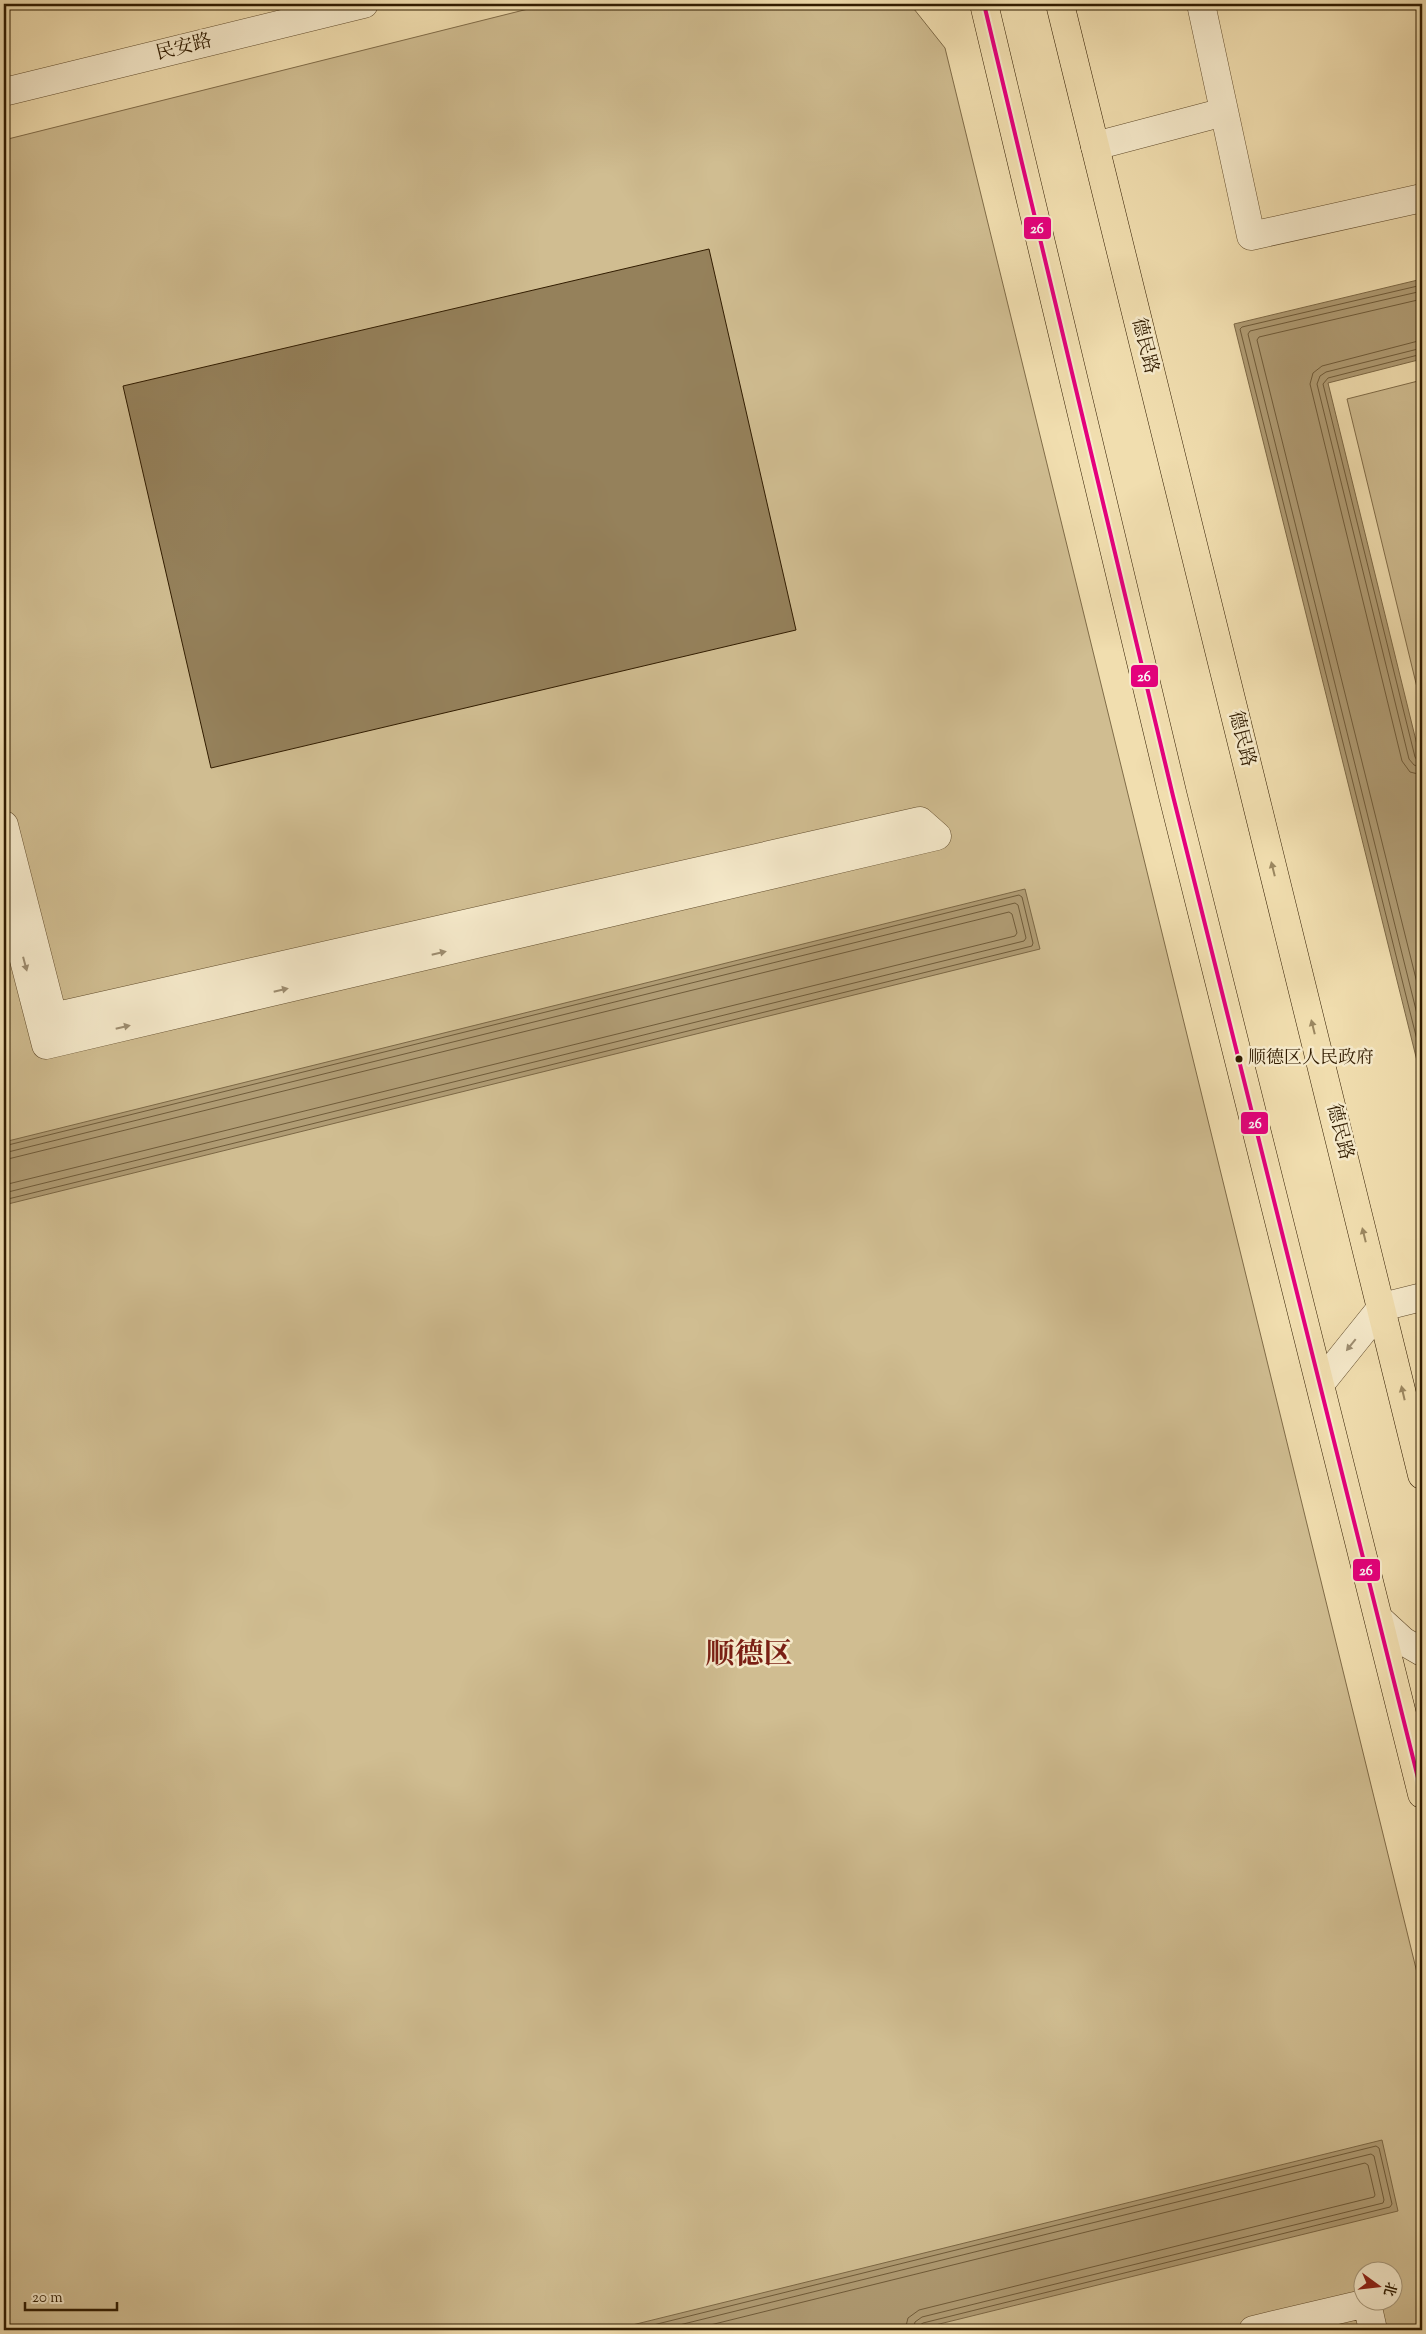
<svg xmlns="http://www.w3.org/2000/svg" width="1426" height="2334" viewBox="0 0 1426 2334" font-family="'Sorts Mill Goudy','Noto Serif SC',serif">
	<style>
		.green { fill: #d0bd91; stroke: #806c48; fill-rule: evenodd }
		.water { fill: #b09c74; stroke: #7d6946 }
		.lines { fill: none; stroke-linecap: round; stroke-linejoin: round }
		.shore { stroke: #705c3a; stroke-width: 1 }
		.building { fill: #95815b; stroke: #311c00 }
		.minor-casing { stroke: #614c2c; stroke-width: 29 }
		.major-casing { stroke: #311c00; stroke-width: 29 }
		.minor { stroke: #f6eacb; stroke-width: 28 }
		.major { stroke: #f1deaf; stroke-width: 28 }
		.bus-1-casing { stroke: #f6eacb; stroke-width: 8 }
		.bus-1 { stroke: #e5007d; stroke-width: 4 }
		.oneway { fill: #9b8760 }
		.oneway2 { fill: #9d8d70 }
		.bus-dot { fill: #311c00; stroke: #f6eacb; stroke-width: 2 }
		.labels { text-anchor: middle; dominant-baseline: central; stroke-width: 5; stroke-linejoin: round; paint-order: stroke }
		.bus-label { font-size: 18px; fill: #311c00; stroke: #f6eacb; text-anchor: start }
		.street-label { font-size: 19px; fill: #311c00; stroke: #f6eacb }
		.town-label { font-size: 29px; font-weight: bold; fill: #7a1f14; stroke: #f6eacb }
		.line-badge { stroke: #f6eacb; stroke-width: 2 }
		.badge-label { font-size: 14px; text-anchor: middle; font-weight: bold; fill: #fff }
	</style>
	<rect width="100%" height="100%" fill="#f1deaf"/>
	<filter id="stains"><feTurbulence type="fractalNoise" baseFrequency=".004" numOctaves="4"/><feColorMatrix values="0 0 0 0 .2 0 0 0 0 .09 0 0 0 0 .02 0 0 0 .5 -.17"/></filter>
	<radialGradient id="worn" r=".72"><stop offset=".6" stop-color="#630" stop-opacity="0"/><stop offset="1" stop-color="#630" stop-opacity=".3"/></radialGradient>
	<path class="green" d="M 548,4 L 910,4 L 945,48 L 1422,1993 L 1422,2330 L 4,2330 L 4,140 ZM 1364,2272 L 1394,2272 L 1394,2302 L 1364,2302 Z
		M 1422,380 L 1422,708 L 1347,399 Z"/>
	<path class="water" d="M 1422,279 L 1422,359 L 1328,383 L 1422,765 L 1422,1081 L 1234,324 Z
		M 1025,889 L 1040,949 L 4,1205 L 4,1142 Z
		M 1382,2140 L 1398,2211 L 915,2330 L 612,2330 Z"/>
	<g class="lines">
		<path class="shore" d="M 1422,285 L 1242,327 L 1240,329 L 1422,1060
			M 1422,291 L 1250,331 L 1248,334 L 1422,1034
			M 1422,299 L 1259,337 L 1257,340 L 1422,1003
			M 1422,340 L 1322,366 L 1313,373 L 1310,384 L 1402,761 L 1410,772 L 1422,775
			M 1422,348 L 1326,372 L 1320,376 L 1317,384 L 1409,759 L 1414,765 L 1422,768
			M 1422,354 L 1328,378 L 1323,384 L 1415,757 L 1417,760 L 1422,761
			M 4,1146 L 1019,895 L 1022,897 L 1033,943 L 1032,946 L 4,1200
			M 4,1153 L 1015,903 L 1018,905 L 1026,938 L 1024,941 L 4,1193
			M 4,1160 L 1009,912 L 1012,914 L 1017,933 L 1015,936 L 4,1185
			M 633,2330 L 1376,2146 L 1379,2148 L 1392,2204 L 1390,2207 L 923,2323 L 920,2325 L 919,2330
			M 659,2330 L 1371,2154 L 1374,2156 L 1384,2200 L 1383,2203 L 922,2317 L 915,2322 L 913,2330
			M 690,2330 L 1365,2163 L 1368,2165 L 1375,2195 L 1374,2197 L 919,2310 L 908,2318 L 905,2330"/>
	</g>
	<path class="building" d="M 709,249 L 796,630 L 211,768 L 123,386 Z"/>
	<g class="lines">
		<defs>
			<path id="minor" d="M 1201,4 L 1251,236 L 1422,198
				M 4,92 L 364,4
				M 1095,146 L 1224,112
				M 4,825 L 53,1017 L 920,821 L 937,836 L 46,1045 L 4,883
				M 1321,1383 L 1382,1307 L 1422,1297
				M 1379,1619 L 1403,1641 L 1422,1652
				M 1253,2330 L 1367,2303 L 1373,2330"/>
			<path id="major" d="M 984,4 L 1173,796 L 1422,1794
				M 1060,4 L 1422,1475"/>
		</defs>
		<use href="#minor" class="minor-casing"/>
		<use href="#major" class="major-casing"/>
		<use href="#minor" class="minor"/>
		<use href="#major" class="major"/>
		<defs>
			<path id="bus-1" d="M 984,4 L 1173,796 L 1422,1794"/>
		</defs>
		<use href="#bus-1" class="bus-1-casing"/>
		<use href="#bus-1" class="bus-1"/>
	</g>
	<defs><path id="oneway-solid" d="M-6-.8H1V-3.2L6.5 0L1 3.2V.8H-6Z" transform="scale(1.25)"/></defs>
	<g class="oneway">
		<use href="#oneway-solid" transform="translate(1273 869) rotate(-104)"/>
		<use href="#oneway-solid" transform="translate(1313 1027) rotate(-104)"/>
		<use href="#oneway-solid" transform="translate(1364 1235) rotate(-104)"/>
		<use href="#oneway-solid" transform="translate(1403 1393) rotate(-103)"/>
	</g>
	<g class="oneway2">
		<use href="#oneway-solid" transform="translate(439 953) rotate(-13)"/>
		<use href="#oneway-solid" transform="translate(25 964) rotate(75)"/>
		<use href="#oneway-solid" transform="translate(281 990) rotate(-13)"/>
		<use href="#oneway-solid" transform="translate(123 1027) rotate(-13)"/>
		<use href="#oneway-solid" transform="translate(1351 1345) rotate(129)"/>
	</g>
	<circle class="bus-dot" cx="1239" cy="1059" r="4.5"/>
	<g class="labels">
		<g class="bus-label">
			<text x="1248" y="1059">顺德区人民政府</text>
		</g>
		<g class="street-label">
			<text transform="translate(184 48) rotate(-14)">民安路</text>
			<text transform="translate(1144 346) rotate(76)">德民路</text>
			<text transform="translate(1241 739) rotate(76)">德民路</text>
			<text transform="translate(1339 1132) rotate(76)">德民路</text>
		</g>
		<g class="town-label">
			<text x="749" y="1656">顺德区</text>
		</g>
	</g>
	<g class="line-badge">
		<rect x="1023" y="216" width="29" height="24" rx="5" fill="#e5007d"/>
		<rect x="1130" y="664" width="29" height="24" rx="5" fill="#e5007d"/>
		<rect x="1240" y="1111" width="29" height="24" rx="5" fill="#e5007d"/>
		<rect x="1352" y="1558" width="29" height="24" rx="5" fill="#e5007d"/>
	</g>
	<g class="badge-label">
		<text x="1037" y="233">26</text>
		<text x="1144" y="681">26</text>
		<text x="1255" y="1128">26</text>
		<text x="1366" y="1575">26</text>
	</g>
	<rect width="1426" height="2334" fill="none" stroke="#f1deaf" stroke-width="20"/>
	<rect x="5" y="5" width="1416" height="2324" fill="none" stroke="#311c00" stroke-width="2.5"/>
	<rect x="10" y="10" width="1406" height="2314" fill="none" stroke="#311c00"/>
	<g transform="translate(1378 2286) rotate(105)"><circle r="24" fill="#f6eacb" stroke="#a7987a"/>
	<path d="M0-4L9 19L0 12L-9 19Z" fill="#8f2418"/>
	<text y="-8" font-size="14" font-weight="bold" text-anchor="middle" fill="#311c00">北</text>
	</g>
	<path d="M25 2302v8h92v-8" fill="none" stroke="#311c00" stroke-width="2.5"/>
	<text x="32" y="2302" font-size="15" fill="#311c00" stroke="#f6eacb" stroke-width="4" paint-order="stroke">20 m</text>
	<rect width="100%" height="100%" filter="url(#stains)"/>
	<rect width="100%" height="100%" fill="url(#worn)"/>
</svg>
